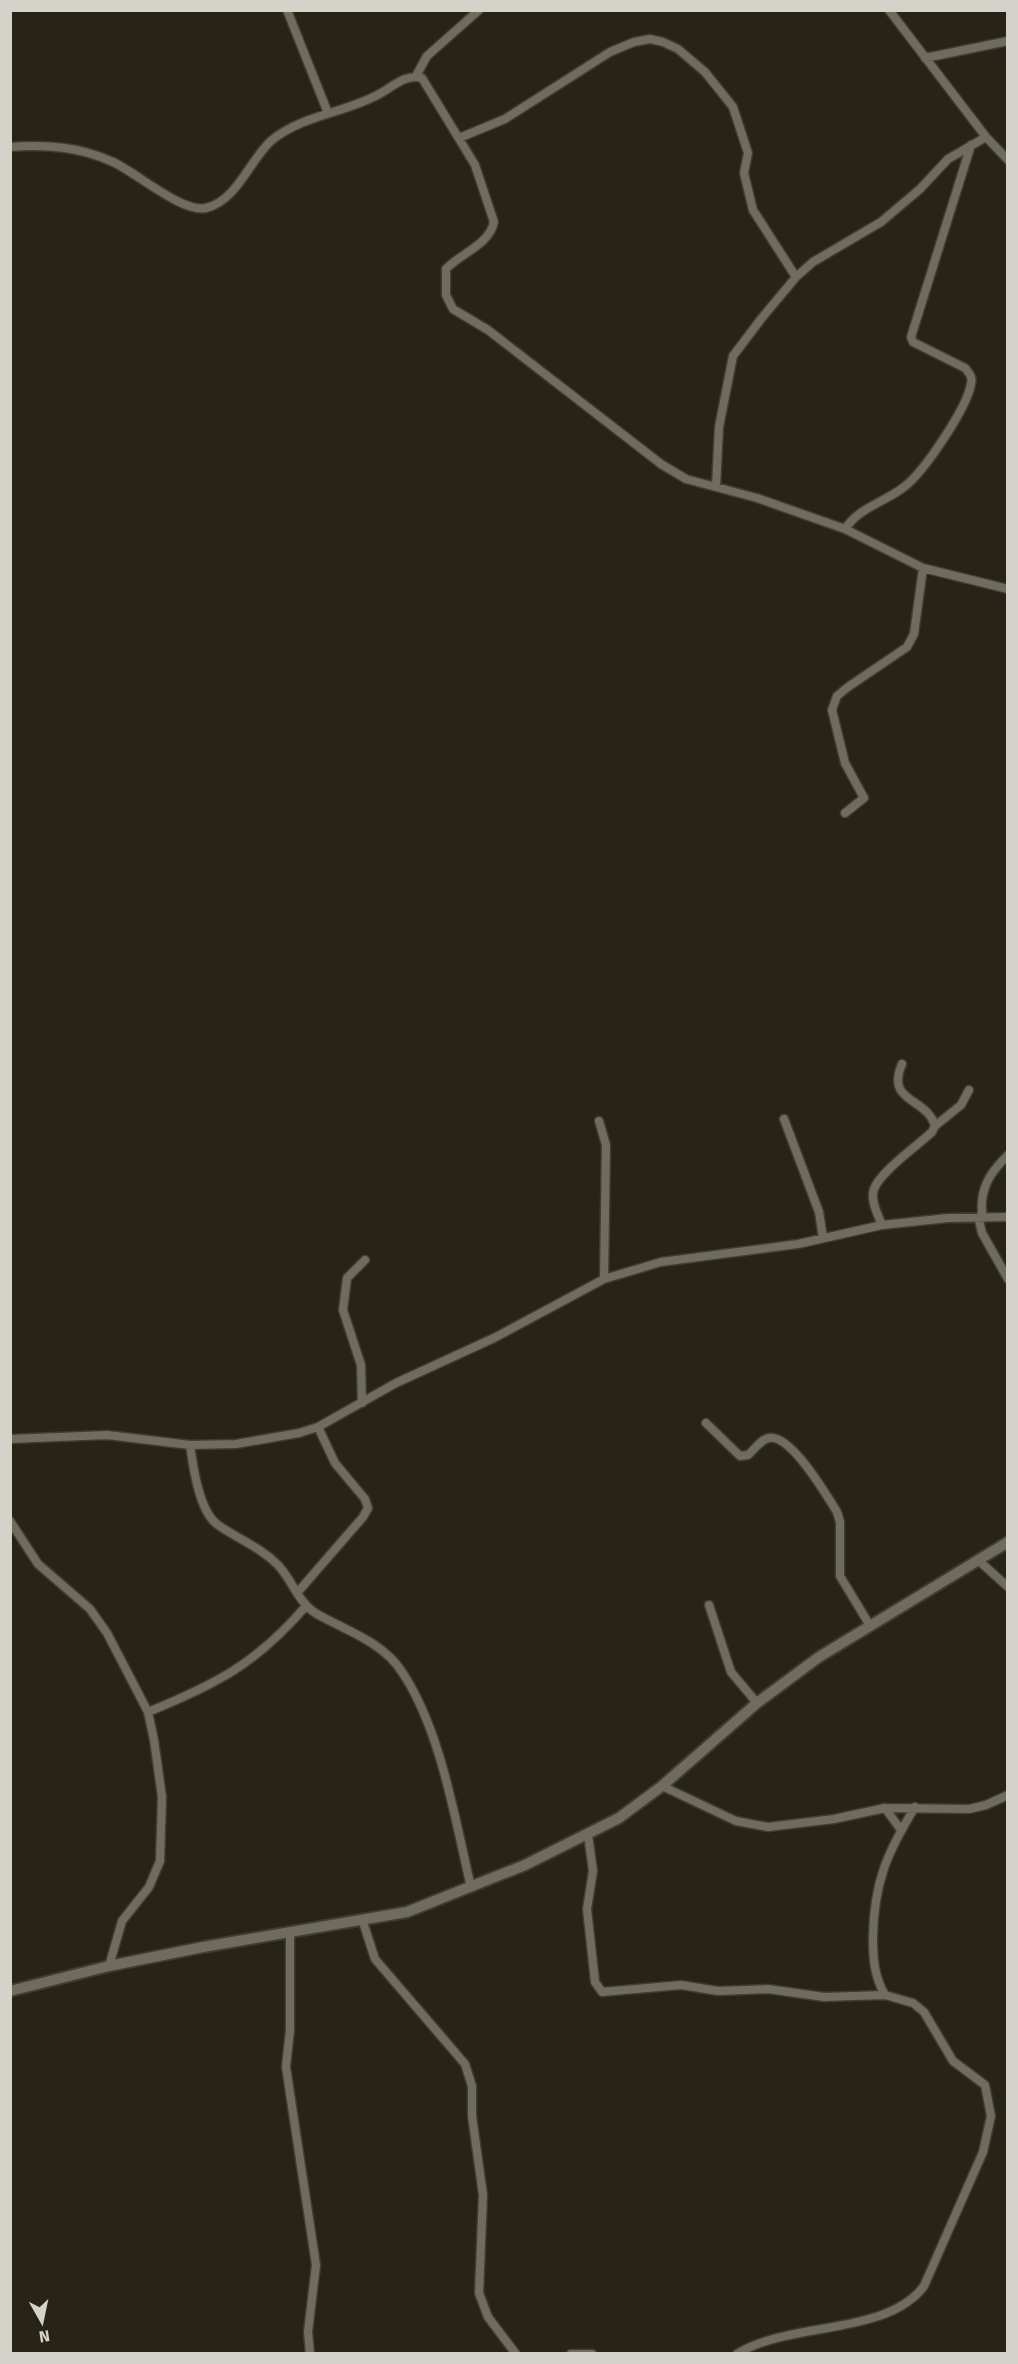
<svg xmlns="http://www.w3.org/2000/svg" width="1018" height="2364" viewBox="0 0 1018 2364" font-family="'Fira Sans',sans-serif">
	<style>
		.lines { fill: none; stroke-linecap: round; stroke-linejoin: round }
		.minor-casing { stroke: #3f3c33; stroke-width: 11 }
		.tertiary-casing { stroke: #3f3c33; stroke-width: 14 }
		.minor { stroke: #706c5d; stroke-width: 8 }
		.tertiary { stroke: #706c5d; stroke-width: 10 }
	</style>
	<rect width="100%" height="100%" fill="#272316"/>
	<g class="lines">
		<defs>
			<path id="minor" d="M 287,10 L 328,113
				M 889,10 L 986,137 L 1008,160
				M 925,58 L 1008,41
				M 416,76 L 427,56 L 479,10
				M 459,138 L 505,119 L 610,52 L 634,42 L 650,39 L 663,42 L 678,49 L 705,72 L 733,107 L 748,153 L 744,173 L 753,210 L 796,277
				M 10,147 C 47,144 80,147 113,162 C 137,173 182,213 206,208 C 237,201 250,159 272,140 C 304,114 347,113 381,93 C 393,86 408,73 422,78 L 475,165 L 494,222 C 489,245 461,253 446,269 L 446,295 L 453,309 L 488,330 L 661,464 L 686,479 L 757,498 L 845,529 L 923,568 L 1008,589
				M 716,487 L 719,427 L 733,356 L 761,319 L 796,277 L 813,262 L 881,222 L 920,189 L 948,159 L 986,137
				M 845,529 C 858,508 885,502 904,487 C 924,472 967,408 971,384 C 973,377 969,373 965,368 L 913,342 L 911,337 L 971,145
				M 845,813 L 864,798 L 845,763 L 832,710 L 837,696 L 848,687 L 907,647 L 914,634 L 923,568
				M 784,1119 L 819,1212 L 823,1238
				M 599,1121 L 606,1145 L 604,1279
				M 935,1126 L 961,1105 L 969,1090
				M 1008,1155 C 994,1169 984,1181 982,1201 C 981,1209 984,1214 979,1220 L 982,1233 L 1008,1279
				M 882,1225 C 878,1215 870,1200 874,1189 C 880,1172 918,1145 932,1132 L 935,1126 C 927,1097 885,1103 902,1064
				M 362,1403 L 361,1365 L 343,1310 L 347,1278 L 365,1260
				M 706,1423 L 740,1456 L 748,1455 C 754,1450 761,1439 769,1438 C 791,1434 827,1496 837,1512 L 840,1522 L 840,1576 L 869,1624
				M 10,1439 L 107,1435 L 190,1445 L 236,1444 L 299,1433 L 318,1427 L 396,1383 L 494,1338 L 604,1279 L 661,1262 L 798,1244 L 882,1225 L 948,1218 L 1008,1217
				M 190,1445 C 193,1466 199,1512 218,1525 C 238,1539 260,1547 278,1565 C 293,1581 298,1603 317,1614 C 347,1631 383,1642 402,1672 C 441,1730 455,1820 471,1887
				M 10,1521 L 38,1564 L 90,1609 L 107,1633 L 148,1712 L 154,1740 L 162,1797 L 160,1861 L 149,1887 L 122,1921 L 109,1966
				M 978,1560 L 1008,1587
				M 297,1593 L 363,1517 L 368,1508 L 365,1499 L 335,1463 L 318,1427
				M 709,1605 L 731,1672 L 757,1703
				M 148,1712 C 217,1684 257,1663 306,1606
				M 662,1786 L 736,1821 L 768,1827 L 834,1819 L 885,1808 L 969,1809 L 986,1805 L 1008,1795
				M 885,1808 L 901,1830
				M 588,1835 L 593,1871 L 587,1909 L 595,1982 L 602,1992 L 681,1985 L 718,1991 L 768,1989 L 824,1997 L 885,1995 L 913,2003 L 924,2012 L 953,2061 L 985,2085 L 991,2116 L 983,2152 L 924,2286 C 887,2336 789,2321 737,2354
				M 363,1922 L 375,1959 L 465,2064 L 472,2086 L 472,2116 L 483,2195 L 479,2293 L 488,2317 L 516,2354
				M 290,1933 L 290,2030 L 286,2067 L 316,2265 L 308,2332 L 310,2354
				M 885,1995 C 874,1976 873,1959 873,1937 C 874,1882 887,1853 915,1807
				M 571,2354 L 592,2354"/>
			<path id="tertiary" d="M 10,1991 L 109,1966 L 203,1947 L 407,1912 L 525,1865 L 619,1818 L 662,1786 L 757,1703 L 819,1657 L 1008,1542"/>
		</defs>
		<use href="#minor" class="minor-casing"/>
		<use href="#tertiary" class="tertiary-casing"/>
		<use href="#minor" class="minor"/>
		<use href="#tertiary" class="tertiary"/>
	</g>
	<rect width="1018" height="2364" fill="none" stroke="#d4d2ca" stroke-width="24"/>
	<g transform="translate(42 2322) rotate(171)" stroke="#272316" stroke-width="4.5" paint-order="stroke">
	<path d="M0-4.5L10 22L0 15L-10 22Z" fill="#d4d2ca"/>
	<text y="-9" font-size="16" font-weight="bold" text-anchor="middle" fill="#d4d2ca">N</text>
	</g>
</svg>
